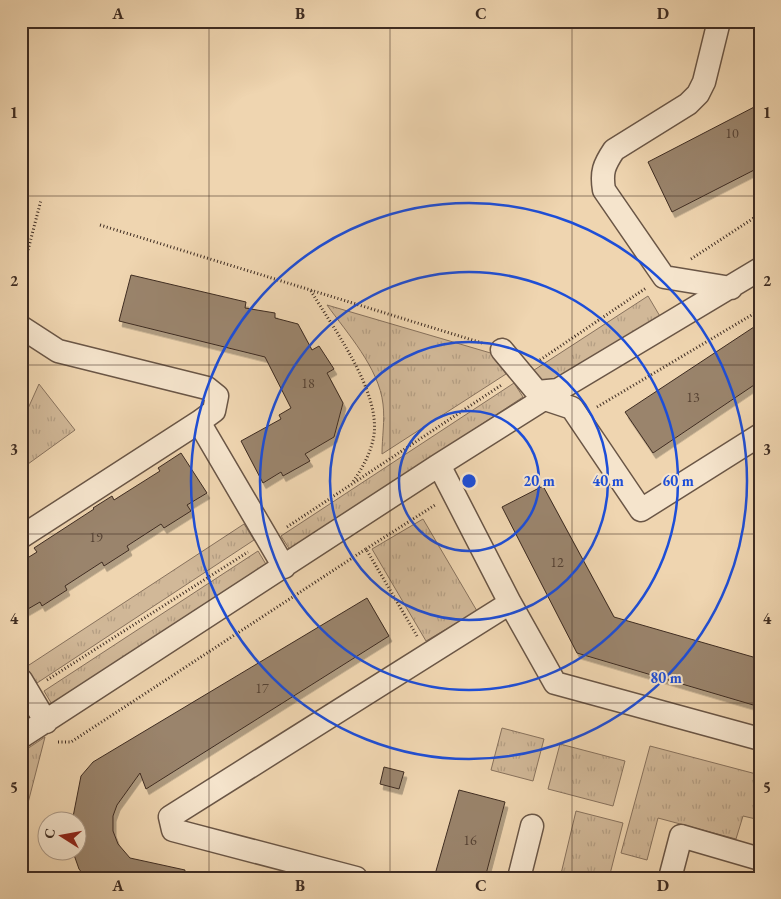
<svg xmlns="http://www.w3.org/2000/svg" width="781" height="899" viewBox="0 0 781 899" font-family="'EB Garamond',serif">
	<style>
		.grass { fill: url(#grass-tufts); stroke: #88725d }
		.building { fill: #9a846c; stroke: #3e2c22; filter: url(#shadow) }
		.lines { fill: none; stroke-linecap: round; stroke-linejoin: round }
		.minor-casing { stroke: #6a5646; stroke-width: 25 }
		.path { stroke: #3e2c22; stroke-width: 3; stroke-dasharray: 1 2.5; stroke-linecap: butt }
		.minor { stroke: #f5e4cc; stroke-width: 22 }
		.grid { fill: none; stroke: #3e2c22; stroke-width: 1; stroke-opacity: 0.55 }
		.ring { fill: none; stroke: #1d4ed8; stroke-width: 2.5 }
		.labels { text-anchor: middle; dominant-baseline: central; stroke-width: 4; stroke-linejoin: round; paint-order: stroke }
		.number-label { font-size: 14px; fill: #554234 }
		.centre { fill: #1d4ed8; stroke: #f5e4cc; stroke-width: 2.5 }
		.ring-label { font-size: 15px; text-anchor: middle; font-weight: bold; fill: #1d4ed8; stroke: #f5e4cc; stroke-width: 4; stroke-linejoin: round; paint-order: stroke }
		.neatline { fill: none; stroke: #3e2c22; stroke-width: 2 }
		.grid-label { font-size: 16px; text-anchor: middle; font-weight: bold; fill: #3e2c22 }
	</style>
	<defs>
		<pattern id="grass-tufts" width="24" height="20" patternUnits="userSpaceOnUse" patternTransform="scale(1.25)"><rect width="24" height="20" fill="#d1b898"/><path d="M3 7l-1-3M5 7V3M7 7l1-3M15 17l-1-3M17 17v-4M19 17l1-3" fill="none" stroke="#b49e83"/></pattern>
		<filter id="shadow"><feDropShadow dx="3" dy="5.5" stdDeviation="0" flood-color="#0004"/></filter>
	</defs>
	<rect width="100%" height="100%" fill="#efd5b0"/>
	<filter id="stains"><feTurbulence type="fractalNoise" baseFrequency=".004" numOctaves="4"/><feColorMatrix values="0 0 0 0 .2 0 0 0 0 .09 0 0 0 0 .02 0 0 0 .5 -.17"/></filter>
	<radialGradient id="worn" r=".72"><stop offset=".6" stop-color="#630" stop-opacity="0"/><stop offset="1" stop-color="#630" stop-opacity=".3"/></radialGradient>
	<path class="grass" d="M 648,296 L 661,318 L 554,386 L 528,374 Z
		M 327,305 L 494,354 L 506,374 L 382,454 C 382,438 385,420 383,404 C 379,368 347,333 327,305 Z
		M 514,383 L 523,397 L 290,550 L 281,536 Z
		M 39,384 L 75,430 L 28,464 L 21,457 L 21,424 Z
		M 423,519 L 477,611 L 426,641 L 372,549 Z
		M 244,524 L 254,540 L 37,683 L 26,667 Z
		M 258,551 L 267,566 L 53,706 L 44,691 Z
		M 22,702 L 31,718 L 21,725 L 21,703 Z
		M 502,728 L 544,739 L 533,781 L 491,770 Z
		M 45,737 L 21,830 L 21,753 Z
		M 560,744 L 625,761 L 613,806 L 548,789 Z
		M 650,746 L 760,775 L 760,820 L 743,816 L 736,839 L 658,818 L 647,860 L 621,853 Z
		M 576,811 L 623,823 L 609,878 L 560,878 Z"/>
	<path class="building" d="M 760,104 L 760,167 L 672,212 L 648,162 Z
		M 131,275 L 246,302 L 245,308 L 275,313 L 275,318 L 298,324 L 312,350 L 319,346 L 334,369 L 327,373 L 343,403 L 334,437 L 305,454 L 310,461 L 283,476 L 281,472 L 263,483 L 241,441 L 281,419 L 279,415 L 291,408 L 265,357 L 119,321 Z
		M 760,323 L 760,381 L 653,453 L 625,412 Z
		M 181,453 L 207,493 L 187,505 L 191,511 L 164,528 L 161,524 L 127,546 L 129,550 L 104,566 L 102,562 L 65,586 L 67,590 L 42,606 L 40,602 L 21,613 L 21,562 L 37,552 L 34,548 L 94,509 L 93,508 L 112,496 L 114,500 L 160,471 L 158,468 Z
		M 543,486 L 614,617 L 760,659 L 760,707 L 577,653 L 502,507 Z
		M 367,598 L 389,636 L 146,789 L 140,773 L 117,805 L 113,816 L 113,831 L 118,844 L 130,858 L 185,870 L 184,878 L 86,878 L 79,869 L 73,852 L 78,852 L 78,822 L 72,822 L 81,776 L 93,762 Z
		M 384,767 L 404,772 L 399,789 L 380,784 Z
		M 459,790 L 505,802 L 485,878 L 434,878 Z"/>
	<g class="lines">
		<defs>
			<path id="minor" d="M 719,21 L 704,82 L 698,94 L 688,104 L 614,150 C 604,165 601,172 604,190 L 664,277 L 731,288
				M 21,327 L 58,351 L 207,388 L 217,396 L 214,411 L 199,422 L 21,537
				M 502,350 L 537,392 L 558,390
				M 545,399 L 572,408 L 641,510 L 760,435
				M 199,422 L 284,567
				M 439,465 L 510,603 L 555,683 L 760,739
				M 21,680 L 46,722
				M 21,737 L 439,465 L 558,390 L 760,269
				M 356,878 L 173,830 L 170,817 L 510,603
				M 519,878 L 532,826
				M 670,878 L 681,836 L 760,859"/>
		</defs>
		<use href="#minor" class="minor-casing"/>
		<path class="path" d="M 100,225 L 482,343
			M 691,259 L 760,214
			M 21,277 L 41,200
			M 311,291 C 333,328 380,390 374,435 C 371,453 362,469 352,483
			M 540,360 L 646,288
			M 597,407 L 760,310
			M 287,527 L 503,384
			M 366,549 L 435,505
			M 47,680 L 248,552
			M 58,742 L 71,742 L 366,549 L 417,636"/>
		<use href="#minor" class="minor"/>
	</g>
	<path class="grid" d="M 209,21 L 209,878M 390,21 L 390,878M 572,21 L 572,878M 21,196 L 760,196M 21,365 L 760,365M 21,534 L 760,534M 21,703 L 760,703"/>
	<g class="ring">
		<circle cx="469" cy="481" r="70"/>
		<circle cx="469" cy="481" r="139"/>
		<circle cx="469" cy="481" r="209"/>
		<circle cx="469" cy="481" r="278"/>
	</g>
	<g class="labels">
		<g class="number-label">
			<text x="732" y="133">10</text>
			<text x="308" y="383">18</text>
			<text x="693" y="397">13</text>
			<text x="96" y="537">19</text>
			<text x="557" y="562">12</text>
			<text x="262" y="688">17</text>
			<text x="470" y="840">16</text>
		</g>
	</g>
	<circle cx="469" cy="481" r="8" class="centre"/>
	<g class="ring-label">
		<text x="539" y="486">20 m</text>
		<text x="608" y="486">40 m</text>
		<text x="678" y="486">60 m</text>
		<text x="666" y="683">80 m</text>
	</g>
	<rect width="781" height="899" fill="none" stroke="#efd5b0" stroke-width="55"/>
	<g transform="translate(62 836) rotate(281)"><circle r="24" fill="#f5e4cc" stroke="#ac9a88"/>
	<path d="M0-4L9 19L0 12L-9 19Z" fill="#8f2418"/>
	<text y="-8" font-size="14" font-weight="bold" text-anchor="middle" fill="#3e2c22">С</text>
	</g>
	<rect x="28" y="28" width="726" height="844" class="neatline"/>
	<g class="grid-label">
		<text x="118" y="19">A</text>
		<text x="300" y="19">B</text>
		<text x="481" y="19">C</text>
		<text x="663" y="19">D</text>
		<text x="14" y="118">1</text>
		<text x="767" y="118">1</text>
		<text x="14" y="286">2</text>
		<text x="767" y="286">2</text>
		<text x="14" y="455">3</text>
		<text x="767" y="455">3</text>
		<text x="14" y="624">4</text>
		<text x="767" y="624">4</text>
		<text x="14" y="793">5</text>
		<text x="767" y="793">5</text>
		<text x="118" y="891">A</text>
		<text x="300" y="891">B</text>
		<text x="481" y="891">C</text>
		<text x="663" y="891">D</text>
	</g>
	<rect width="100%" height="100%" filter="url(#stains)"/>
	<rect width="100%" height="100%" fill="url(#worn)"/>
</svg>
